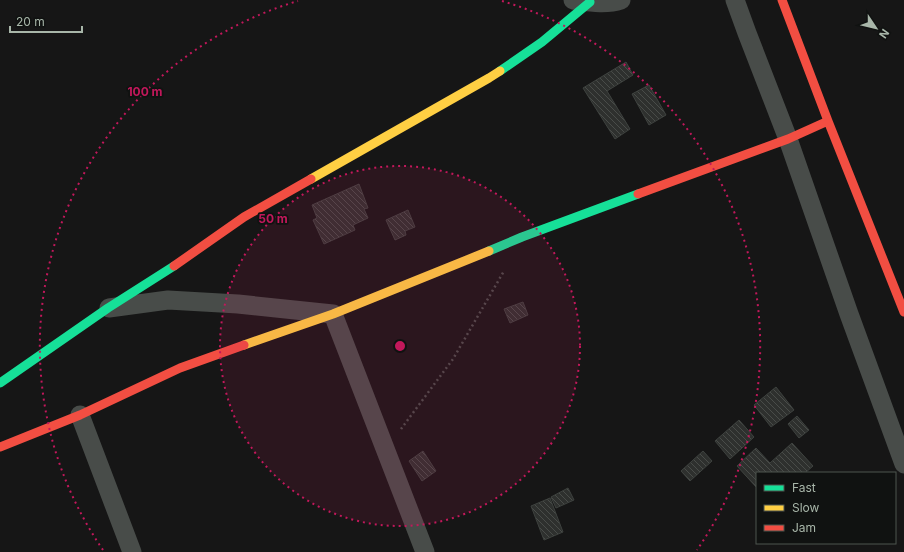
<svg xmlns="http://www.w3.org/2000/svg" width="904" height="552" viewBox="0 0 904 552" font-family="Inter,sans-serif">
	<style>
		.building { fill: url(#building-back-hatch); stroke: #3e423f }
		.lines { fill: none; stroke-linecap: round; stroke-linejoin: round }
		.path { stroke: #494d4a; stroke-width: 2.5; stroke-dasharray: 2 3; stroke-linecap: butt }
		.street { stroke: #484c49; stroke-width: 19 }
		.fast { stroke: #16e098; stroke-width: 9 }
		.slow { stroke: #ffcf43; stroke-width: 9 }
		.jam { stroke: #f24e42; stroke-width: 9 }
		.ring { fill: none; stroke: #c2185b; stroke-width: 2; stroke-dasharray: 2 4 }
		.centre { fill: #c2185b; stroke: #101211; stroke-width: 2 }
		.ring-label { font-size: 12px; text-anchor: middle; font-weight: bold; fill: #c2185b; stroke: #101211; stroke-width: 3.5; stroke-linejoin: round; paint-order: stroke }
	</style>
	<defs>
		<pattern id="building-back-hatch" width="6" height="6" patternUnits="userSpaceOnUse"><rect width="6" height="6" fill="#2e302e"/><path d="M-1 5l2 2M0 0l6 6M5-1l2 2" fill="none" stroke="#494c49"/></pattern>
	</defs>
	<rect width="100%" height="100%" fill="#161616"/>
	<path class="building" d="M 626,62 L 633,75 L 607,91 L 630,129 L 615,139 L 583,88 Z
		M 649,85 L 666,115 L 649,125 L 632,94 Z
		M 359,184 L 368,208 L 364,209 L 368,218 L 353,225 L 355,230 L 324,244 L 313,220 L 317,218 L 312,205 Z
		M 408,210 L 415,227 L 405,231 L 406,235 L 395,240 L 386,220 Z
		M 523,302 L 528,315 L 510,323 L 504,309 Z
		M 776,387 L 794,410 L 771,427 L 754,405 Z
		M 797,416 L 809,430 L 799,438 L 788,424 Z
		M 739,420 L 754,437 L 730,459 L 715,441 Z
		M 792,443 L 813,466 L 805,473 L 757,473 L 757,488 L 737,466 L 756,448 L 770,463 Z
		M 423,451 L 436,471 L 422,481 L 409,461 Z
		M 703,451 L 712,461 L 690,481 L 681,471 Z
		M 568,488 L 574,500 L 556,508 L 551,497 Z
		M 550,498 L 563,532 L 544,540 L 531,506 Z"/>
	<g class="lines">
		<path class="path" d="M 401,429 L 453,359 L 504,271"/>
		<path class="street" d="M 573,0 C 589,2 606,5 621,0
			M 735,0 L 747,33 L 788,139 L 849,314 L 904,464
			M 109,308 L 168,300 L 238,304 L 333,314 L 425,552
			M 80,415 L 132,552"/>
		<path class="fast" d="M 500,71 L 542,42 L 590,2
			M 489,251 L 522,237 L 638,194
			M 0,383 L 108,308 L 174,266"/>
		<path class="slow" d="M 311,179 L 489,78 L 500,71
			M 244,345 L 333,314 L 489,251"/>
		<path class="jam" d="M 782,0 L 828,121 L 904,312
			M 638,194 L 788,139 L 828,121
			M 174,266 L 244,217 L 311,179
			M 0,447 L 80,415 L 180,368 L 244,345"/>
	</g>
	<circle cx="400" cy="346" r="180" fill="#c2185b" fill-opacity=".12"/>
	<g class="ring">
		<circle cx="400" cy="346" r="180"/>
		<path d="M103 550A360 360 0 0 1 298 1M502 1A360 360 0 0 1 697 550"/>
	</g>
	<circle cx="400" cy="346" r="6" class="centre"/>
	<g class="ring-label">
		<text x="145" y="96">100 m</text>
		<text x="273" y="223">50 m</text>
	</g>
	<rect x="756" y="472" width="140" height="72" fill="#101211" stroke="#4d544e"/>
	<rect x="764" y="485" width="20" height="6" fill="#16e098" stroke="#4d544e"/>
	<text x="792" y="492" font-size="12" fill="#a8b6a9">Fast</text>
	<rect x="764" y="505" width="20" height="6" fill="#ffcf43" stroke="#4d544e"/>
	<text x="792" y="512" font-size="12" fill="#a8b6a9">Slow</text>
	<rect x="764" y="525" width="20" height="6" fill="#f24e42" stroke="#4d544e"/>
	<text x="792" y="532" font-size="12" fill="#a8b6a9">Jam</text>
	<g transform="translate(876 28) rotate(125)" stroke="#101211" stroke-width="3" paint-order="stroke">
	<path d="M0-3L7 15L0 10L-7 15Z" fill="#a8b6a9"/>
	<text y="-6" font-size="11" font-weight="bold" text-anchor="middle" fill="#a8b6a9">N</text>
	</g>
	<path d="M10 26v6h72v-6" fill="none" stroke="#a8b6a9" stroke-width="2"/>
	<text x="16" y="26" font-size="12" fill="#a8b6a9" stroke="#101211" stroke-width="3" paint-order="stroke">20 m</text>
</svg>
